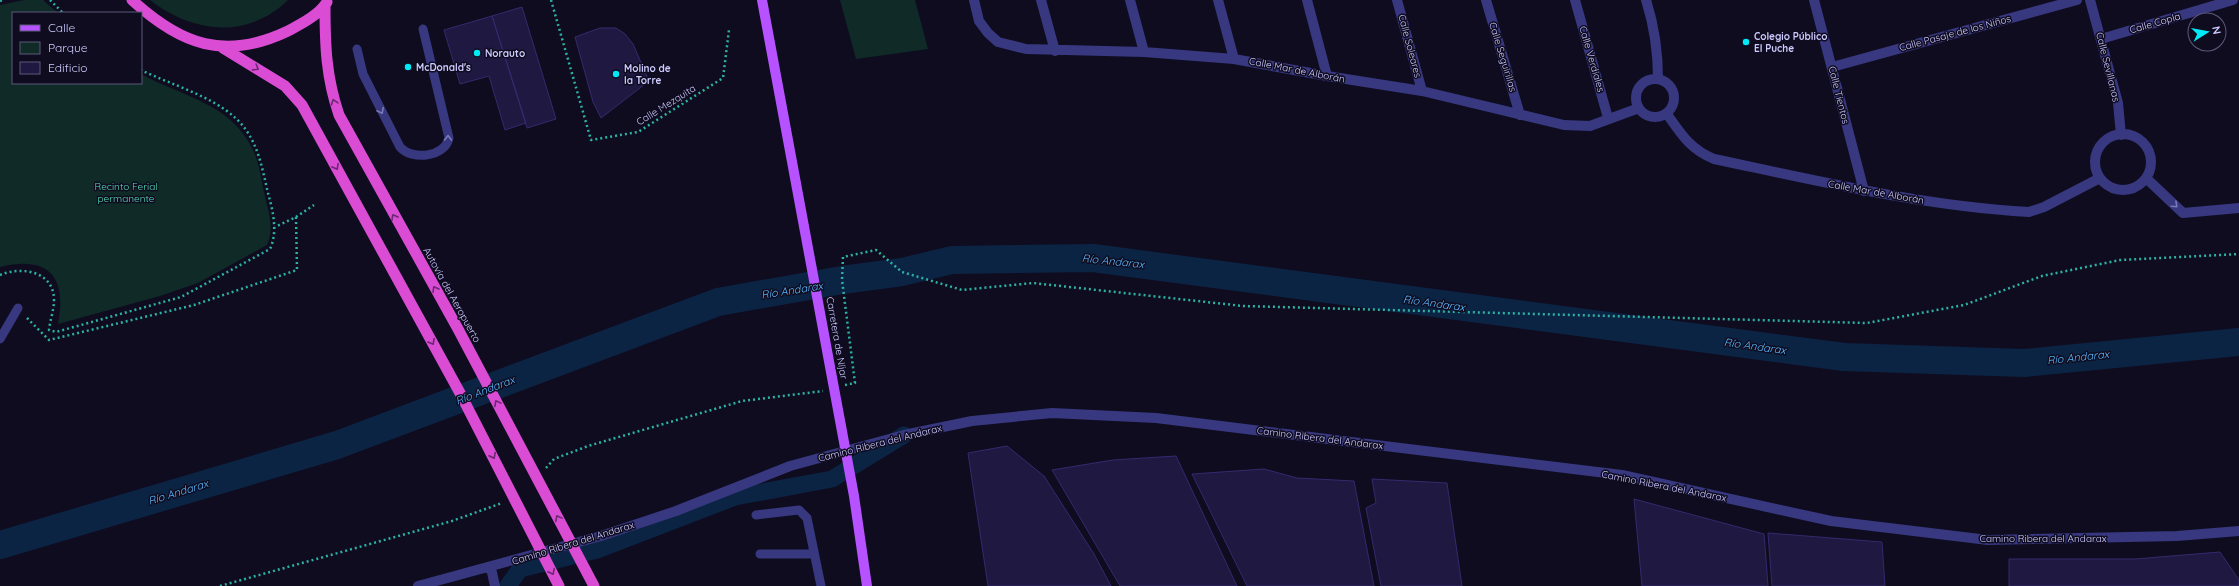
<svg xmlns="http://www.w3.org/2000/svg" width="2239" height="586" viewBox="0 0 2239 586" font-family="Quicksand,sans-serif">
	<style>
		.green { fill: #0f2a27 }
		.lines { fill: none; stroke-linecap: round; stroke-linejoin: round }
		.canal { stroke: #0c2444; stroke-width: 17 }
		.river { stroke: #0c2444; stroke-width: 28 }
		.building { fill: #1f1841; stroke: #342a6d }
		.path { stroke: #2cb2a3; stroke-width: 2.5; stroke-dasharray: 2 3; stroke-linecap: butt }
		.service { stroke: #37387f; stroke-width: 9 }
		.pedestrian { stroke: #37387f; stroke-width: 10 }
		.minor { stroke: #37387f; stroke-width: 10 }
		.primary { stroke: #b652ff; stroke-width: 10 }
		.trunk { stroke: #da4cd4; stroke-width: 11 }
		.oneway { stroke: #6a2971 }
		.oneway2 { stroke: #7b7ab9 }
		.poi-dot { fill: #00eaf6; stroke: #0f0c20; stroke-width: 1.5 }
		.labels { text-anchor: middle; dominant-baseline: central; stroke-width: 3; stroke-linejoin: round; paint-order: stroke }
		.street-label { font-size: 10px; fill: #cecbff; stroke: #0f0c20 }
		.poi-label { font-size: 10px; font-weight: bold; fill: #cecbff; stroke: #0f0c20; text-anchor: start }
		.park-label { font-size: 10px; fill: #57dfb6; stroke: #0f0c20 }
		.water-label { font-size: 11px; font-style: italic; fill: #59baff; stroke: #0f0c20 }
	</style>
	<rect width="100%" height="100%" fill="#0f0c20"/>
	<path class="green" d="M 24,0 L 43,0 L 58,13 L 13,13 L 13,83 L 141,83 L 141,74 C 181,96 230,103 252,148 C 259,161 261,178 264,192 C 268,210 275,228 267,245 L 198,283 L 160,296 L 58,324 C 67,277 49,255 0,267 L 0,5 Z
		M 150,0 L 288,0 C 247,40 192,33 150,0 Z
		M 840,0 L 915,0 L 928,49 L 856,59 Z"/>
	<g class="lines">
		<path class="canal" d="M 508,586 L 520,569 L 597,550 L 735,497 L 832,479 L 904,435"/>
		<path class="river" d="M 0,545 L 337,445 L 718,302 L 842,280 L 902,272 L 952,260 L 1093,258 L 1844,357 L 2024,363 L 2239,342"/>
	</g>
	<path class="building" d="M 522,7 L 556,119 L 527,128 L 492,16 Z
		M 492,16 L 526,123 L 505,130 L 489,76 L 460,84 L 444,30 Z
		M 600,28 L 616,28 L 625,34 L 633,44 L 649,81 L 601,118 L 593,102 L 575,37 Z
		M 1007,446 L 1044,476 L 1094,554 L 1111,586 L 988,586 L 968,453 Z
		M 1176,456 L 1237,586 L 1120,586 L 1052,470 L 1113,460 Z
		M 1264,469 L 1297,478 L 1354,481 L 1374,586 L 1247,586 L 1192,474 Z
		M 1372,479 L 1447,483 L 1462,586 L 1381,586 L 1366,508 L 1376,503 Z
		M 1634,499 L 1764,534 L 1768,586 L 1642,586 Z
		M 1768,533 L 1882,542 L 1885,586 L 1772,586 Z
		M 2220,552 L 2239,580 L 2239,586 L 2009,586 L 2009,559 L 2135,559 Z"/>
	<g class="lines">
		<path class="path" d="M 50,0 L 63,13
			M 551,0 L 591,140 L 638,132 L 723,78 L 729,30
			M 0,1 L 3,0
			M 296,217 L 314,205
			M 0,275 C 21,266 54,271 54,300 C 54,310 50,320 49,330 L 56,332 L 181,297 L 270,249 C 278,232 273,211 268,193 C 263,172 259,148 246,130 C 225,99 173,86 141,70
			M 27,318 L 49,340 L 194,305 L 297,270 L 296,217 L 275,227
			M 845,385 L 855,383 L 842,280 L 843,257 L 876,250 L 902,272 L 962,290 L 1033,283 L 1243,306 L 1867,323 L 1964,305 L 2042,276 L 2120,260 L 2239,254
			M 546,468 L 554,459 L 588,446 L 742,401 L 823,391
			M 220,586 L 452,521 L 502,503"/>
		<path class="service" d="M 357,49 L 363,74 L 400,147 C 412,161 445,157 449,138 L 423,29
			M 0,339 L 18,308
			M 756,515 L 799,510 L 807,518 L 821,586
			M 760,554 L 814,554"/>
		<path class="pedestrian" d="M 2101,39 L 2233,0
			M 1832,67 L 2077,0"/>
		<path class="minor" d="M 974,0 L 979,21 L 988,33 L 998,42 L 1026,49 L 1144,52 L 1234,59 L 1327,76 L 1422,91 L 1564,125 L 1590,126 L 1639,108
			M 1041,0 L 1055,51
			M 1130,0 L 1144,52
			M 1218,0 L 1234,59
			M 1307,0 L 1327,76
			M 1397,0 L 1422,91
			M 1486,0 L 1520,115
			M 1575,0 L 1608,118
			M 1646,0 C 1654,25 1658,52 1658,79
			M 1814,0 L 1864,191
			M 2090,0 L 2118,103 L 2121,135
			M1636 98a19 19 0 1 1 38 0a19 19 0 1 1-38 0Z
			M 1667,114 C 1681,134 1690,149 1714,159 C 1818,181 1923,206 2029,212 L 2044,207 L 2100,178
			M2095 162a28 28 0 1 1 56 0a28 28 0 1 1-56 0Z
			M 2146,178 L 2183,213 L 2239,208
			M 491,568 L 495,586
			M 418,586 L 601,536 L 676,511 L 790,466 L 904,435 L 972,421 L 1052,413 L 1156,418 L 1622,475 L 1831,521 L 1988,540 L 2177,536 L 2239,531"/>
		<path class="primary" d="M 762,0 L 854,496 L 867,586"/>
		<path class="trunk" d="M 132,0 C 181,45 225,61 288,31 C 301,24 319,15 327,2
			M 325,6 C 325,45 326,77 339,115 L 458,329 L 594,586
			M 223,48 L 285,86 L 302,105 L 460,393 L 559,586"/>
	</g>
	<defs><path id="oneway-chevron" d="M-2-3.5L2.5 0L-2 3.5" fill="none" stroke-width="1.6" stroke-linecap="round" stroke-linejoin="round"/></defs>
	<g class="oneway">
		<use href="#oneway-chevron" transform="translate(256 68) rotate(32)"/>
		<use href="#oneway-chevron" transform="translate(334 102) rotate(-108)"/>
		<use href="#oneway-chevron" transform="translate(336 167) rotate(61)"/>
		<use href="#oneway-chevron" transform="translate(394 217) rotate(-119)"/>
		<use href="#oneway-chevron" transform="translate(435 289) rotate(-120)"/>
		<use href="#oneway-chevron" transform="translate(432 342) rotate(61)"/>
		<use href="#oneway-chevron" transform="translate(497 403) rotate(-118)"/>
		<use href="#oneway-chevron" transform="translate(493 456) rotate(63)"/>
		<use href="#oneway-chevron" transform="translate(558 518) rotate(-118)"/>
		<use href="#oneway-chevron" transform="translate(552 572) rotate(63)"/>
	</g>
	<g class="oneway2">
		<use href="#oneway-chevron" transform="translate(381 111) rotate(63)"/>
		<use href="#oneway-chevron" transform="translate(448 138) rotate(-90)"/>
		<use href="#oneway-chevron" transform="translate(2175 205) rotate(43)"/>
	</g>
	<g class="poi-dot">
		<circle cx="1746" cy="42" r="4"/>
		<circle cx="477" cy="53" r="4"/>
		<circle cx="408" cy="67" r="4"/>
		<circle cx="616" cy="74" r="4"/>
	</g>
	<g class="labels">
		<g class="street-label">
			<text transform="translate(2155 23) rotate(-16)">Calle Copla</text>
			<text transform="translate(1955 33) rotate(-15)">Calle Pasaje de los Niños</text>
			<text transform="translate(1410 46) rotate(75)">Calle Soleares</text>
			<text transform="translate(1503 57) rotate(73)">Calle Seguirillas</text>
			<text transform="translate(1592 59) rotate(74)">Calle Verdiales</text>
			<text transform="translate(2108 67) rotate(76)">Calle Sevillanas</text>
			<text transform="translate(1297 70) rotate(11)">Calle Mar de Alborán</text>
			<text transform="translate(1839 95) rotate(76)">Calle Tientos</text>
			<text transform="translate(666 105) rotate(-32)">Calle Mezquita</text>
			<text transform="translate(1876 192) rotate(10)">Calle Mar de Alborán</text>
			<text transform="translate(452 295) rotate(61)">Autovía del Aeropuerto</text>
			<text transform="translate(837 338) rotate(80)">Carretera de Níjar</text>
			<text transform="translate(1320 438) rotate(7)">Camino Ribera del Andarax</text>
			<text transform="translate(880 443) rotate(-14)">Camino Ribera del Andarax</text>
			<text transform="translate(1664 486) rotate(11)">Camino Ribera del Andarax</text>
			<text x="2043" y="538">Camino Ribera del Andarax</text>
			<text transform="translate(573 543) rotate(-17)">Camino Ribera del Andarax</text>
		</g>
		<g class="poi-label">
			<text x="1754" y="36">Colegio Público<tspan x="1754" dy="12">El Puche</tspan></text>
			<text x="485" y="53">Norauto</text>
			<text x="416" y="67">McDonald's</text>
			<text x="624" y="68">Molino de<tspan x="624" dy="12">la Torre</tspan></text>
		</g>
		<g class="park-label">
			<text x="126" y="186">Recinto Ferial<tspan x="126" dy="12">permanente</tspan></text>
		</g>
		<g class="water-label">
			<text transform="translate(1113 261) rotate(6)">Río Andarax</text>
			<text transform="translate(792 290) rotate(-9)">Río Andarax</text>
			<text transform="translate(1434 303) rotate(8)">Río Andarax</text>
			<text transform="translate(1755 346) rotate(8)">Río Andarax</text>
			<text transform="translate(2078 357) rotate(-6)">Río Andarax</text>
			<text transform="translate(485 390) rotate(-21)">Río Andarax</text>
			<text transform="translate(178 492) rotate(-17)">Río Andarax</text>
		</g>
	</g>
	<rect x="12" y="12" width="130" height="72" fill="#0f0c20" stroke="#5b5879"/>
	<rect x="20" y="25" width="20" height="6" fill="#b652ff" stroke="#5b5879"/>
	<text x="48" y="32" font-size="12" fill="#cecbff">Calle</text>
	<rect x="20" y="42" width="20" height="12" fill="#0f2a27" stroke="#5b5879"/>
	<text x="48" y="52" font-size="12" fill="#cecbff">Parque</text>
	<rect x="20" y="62" width="20" height="12" fill="#1f1841" stroke="#5b5879"/>
	<text x="48" y="72" font-size="12" fill="#cecbff">Edificio</text>
	<g transform="translate(2207 32) rotate(79)"><circle r="19" fill="#0f0c20" stroke="#5b5879"/>
	<path d="M0-3L7 15L0 10L-7 15Z" fill="#00eaf6"/>
	<text y="-6" font-size="11" font-weight="bold" text-anchor="middle" fill="#cecbff">N</text>
	</g>
</svg>
